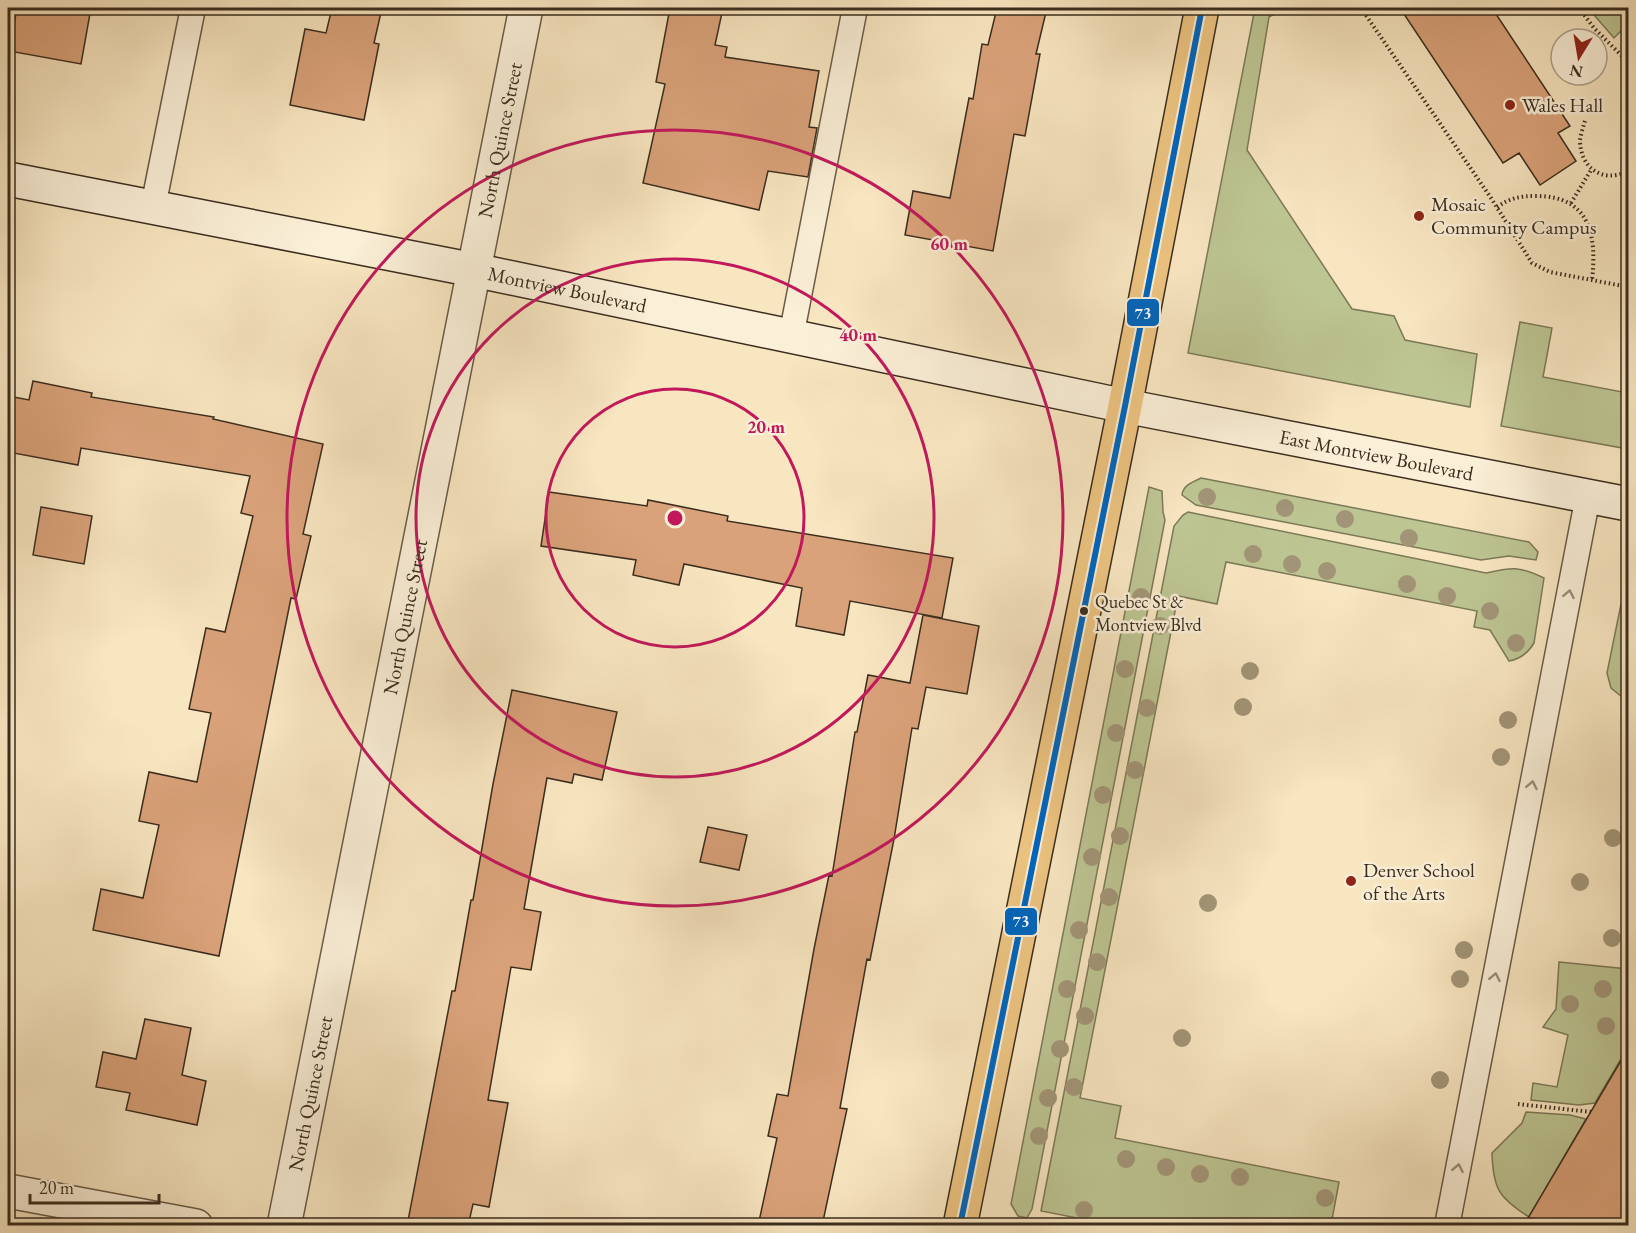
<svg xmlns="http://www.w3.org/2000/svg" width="1636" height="1233" viewBox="0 0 1636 1233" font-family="'EB Garamond',serif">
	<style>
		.green { fill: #bdc593; stroke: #7c7958; stroke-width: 1.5 }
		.building { fill: #daa27a; stroke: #3a2d1e; stroke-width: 1.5 }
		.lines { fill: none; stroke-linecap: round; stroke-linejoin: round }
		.service-casing { stroke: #6a5b47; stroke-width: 27 }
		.minor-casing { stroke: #6a5b47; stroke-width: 36 }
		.secondary-casing { stroke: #3a2d1e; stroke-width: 36 }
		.primary-casing { stroke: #3a2d1e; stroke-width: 36 }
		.path { stroke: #3a2d1e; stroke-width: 4; stroke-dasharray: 1.5 3; stroke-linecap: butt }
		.service { stroke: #faefd7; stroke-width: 24 }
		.minor { stroke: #faefd7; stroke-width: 33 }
		.secondary { stroke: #faefd7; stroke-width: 33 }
		.primary { stroke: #ecc380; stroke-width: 33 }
		.bus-1-casing { stroke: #faefd7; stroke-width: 10 }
		.bus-1 { stroke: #0065bd; stroke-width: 6 }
		.tree { fill: #a29577 }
		.oneway { stroke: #9a8e7a }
		.ring { fill: none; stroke: #c2185b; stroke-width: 3 }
		.poi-dot { fill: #8f2418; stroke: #faefd7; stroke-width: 2 }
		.bus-dot { fill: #3a2d1e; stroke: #faefd7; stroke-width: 2 }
		.labels { text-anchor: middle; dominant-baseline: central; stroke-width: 5; stroke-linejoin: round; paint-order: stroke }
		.bus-label { font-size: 18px; fill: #3a2d1e; stroke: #faefd7; text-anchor: start }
		.poi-label { font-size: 20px; fill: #3a2d1e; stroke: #faefd7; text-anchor: start }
		.street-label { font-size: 20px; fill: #3a2d1e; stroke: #faefd7 }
		.centre { fill: #c2185b; stroke: #faefd7; stroke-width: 3 }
		.ring-label { font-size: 18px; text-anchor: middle; font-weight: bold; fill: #c2185b; stroke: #faefd7; stroke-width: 5; stroke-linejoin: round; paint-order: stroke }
		.line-badge { stroke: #faefd7; stroke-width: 2 }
		.badge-label { font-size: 16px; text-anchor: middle; font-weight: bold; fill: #fff }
	</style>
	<rect width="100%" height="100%" fill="#f8e6c1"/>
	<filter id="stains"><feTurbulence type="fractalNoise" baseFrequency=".00333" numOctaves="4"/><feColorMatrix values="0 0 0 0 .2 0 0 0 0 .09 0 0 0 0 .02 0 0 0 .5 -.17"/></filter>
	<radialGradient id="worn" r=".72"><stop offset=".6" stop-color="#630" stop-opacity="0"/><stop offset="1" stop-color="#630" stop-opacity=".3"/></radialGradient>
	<path class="green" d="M 1255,8 L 1288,8 L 1269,17 L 1247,150 L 1352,309 L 1394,316 L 1405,340 L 1477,354 L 1470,407 L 1188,353 Z
		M 1588,8 L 1628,8 L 1628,28 L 1621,31 L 1614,38 Z
		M 1520,322 L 1552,328 L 1543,377 L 1628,393 L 1628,449 L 1501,426 Z
		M 1201,478 L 1529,542 L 1538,552 L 1536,560 L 1509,556 L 1481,560 L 1196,505 L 1182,495 C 1183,485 1193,482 1201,478 Z
		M 1149,487 L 1162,491 L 1163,512 L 1165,520 L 1032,1209 L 1027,1218 L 1018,1216 L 1011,1204 Z
		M 1188,512 L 1486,573 C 1512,567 1519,566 1544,578 L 1534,643 C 1528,653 1521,659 1509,661 L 1490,630 L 1474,627 L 1477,611 L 1226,562 L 1217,604 L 1178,596 L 1080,1098 L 1121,1106 L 1115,1138 L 1339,1182 L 1331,1225 L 1113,1225 L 1041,1211 L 1174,526 L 1183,515 Z
		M 1628,601 L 1628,600 L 1628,710 L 1622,697 L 1611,688 L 1607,673 L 1621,604 Z
		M 1559,962 L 1628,969 L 1628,1047 L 1595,1103 L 1579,1105 L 1531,1100 L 1533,1083 L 1557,1087 L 1568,1035 L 1543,1027 L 1556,1009 Z
		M 1526,1112 L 1570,1115 L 1586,1119 L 1529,1217 C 1499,1198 1493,1189 1492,1153 L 1522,1123 Z"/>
	<path class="building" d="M 17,8 L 91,8 L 81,64 L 9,51 Z
		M 332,8 L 382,8 L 374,43 L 379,44 L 364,120 L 290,105 L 305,29 L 326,33 Z
		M 670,8 L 723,8 L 715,45 L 727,47 L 725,57 L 819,71 L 809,127 L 817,128 L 808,177 L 768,171 L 759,210 L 643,183 L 665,84 L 656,82 Z
		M 997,8 L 1047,8 L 1036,54 L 1040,54 L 1025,136 L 1014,134 L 993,251 L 905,235 L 913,191 L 950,198 L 969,98 L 973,99 L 982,44 L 988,45 Z
		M 1400,8 L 1492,8 L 1570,126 L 1558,133 L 1576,161 L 1540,185 L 1519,153 L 1503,163 Z
		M 33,381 L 92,393 L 91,397 L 214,417 L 213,419 L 323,444 L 303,534 L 311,536 L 296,599 L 291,598 L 219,956 L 93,930 L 101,889 L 143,898 L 159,825 L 139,821 L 149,772 L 197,782 L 211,713 L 189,709 L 206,628 L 225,632 L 253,516 L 241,513 L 250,476 L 81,448 L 78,465 L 8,452 L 8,396 L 29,400 Z
		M 549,492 L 647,506 L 648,500 L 728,516 L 727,521 L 953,558 L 942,618 L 850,601 L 844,635 L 796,626 L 802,588 L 684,564 L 679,585 L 633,575 L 636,560 L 541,546 Z
		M 41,507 L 92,516 L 84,564 L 33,555 Z
		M 923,615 L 979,626 L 967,694 L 926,687 L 918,729 L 912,728 L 894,839 L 870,960 L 867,959 L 840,1108 L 847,1109 L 822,1226 L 758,1226 L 777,1138 L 768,1136 L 777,1094 L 788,1096 L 814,949 L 829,875 L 832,876 L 855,732 L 857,732 L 868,675 L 910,683 Z
		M 512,690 L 617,712 L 602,780 L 574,774 L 572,783 L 547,778 L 524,909 L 541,912 L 531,970 L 511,967 L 488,1100 L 508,1103 L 489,1207 L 473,1204 L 468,1226 L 407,1226 L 452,991 L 455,991 L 471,900 L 473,900 L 493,784 Z
		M 708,827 L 747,835 L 739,870 L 700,862 Z
		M 145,1019 L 191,1028 L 182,1075 L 206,1081 L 197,1125 L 126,1110 L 130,1093 L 96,1087 L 103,1052 L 136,1059 Z
		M 1629,1047 L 1629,1226 L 1606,1226 L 1528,1218 Z"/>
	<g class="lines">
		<defs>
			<path id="service" d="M 153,207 L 193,8
				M 791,337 L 855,8
				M 1447,1226 L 1588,496"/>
			<g id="minor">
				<path d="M 8,1191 L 196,1226"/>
				<path id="s1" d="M 284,1226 L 526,8"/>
			</g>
			<g id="secondary">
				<path id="s2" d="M 8,179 L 474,270 L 1125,406 L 1628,504"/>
			</g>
			<path id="primary" d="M 960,1226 L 1125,406 L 1202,8"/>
		</defs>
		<use href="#service" class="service-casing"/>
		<use href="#minor" class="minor-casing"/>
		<use href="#secondary" class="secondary-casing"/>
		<use href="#primary" class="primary-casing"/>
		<path class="path" d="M 1361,8 L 1491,198 L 1532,263 L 1550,272 L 1628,287
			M 1579,8 L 1594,28 L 1628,62
			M 1585,121 C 1583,127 1581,134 1580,140 C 1580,168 1603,184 1628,171
			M 1571,203 L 1591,170
			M 1497,207 C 1510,198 1520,196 1536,196 C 1590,196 1597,235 1592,280
			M 1518,1104 L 1591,1112"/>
		<use href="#service" class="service"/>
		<use href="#minor" class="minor"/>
		<use href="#secondary" class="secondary"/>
		<use href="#primary" class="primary"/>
		<defs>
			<path id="bus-1" d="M 960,1226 L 1125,406 L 1202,8"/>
		</defs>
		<use href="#bus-1" class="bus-1-casing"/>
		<use href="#bus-1" class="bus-1"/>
	</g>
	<g class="tree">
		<circle cx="1207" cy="497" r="9"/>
		<circle cx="1285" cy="508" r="9"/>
		<circle cx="1345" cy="519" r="9"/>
		<circle cx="1409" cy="538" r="9"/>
		<circle cx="1253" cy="554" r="9"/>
		<circle cx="1292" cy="564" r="9"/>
		<circle cx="1327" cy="571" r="9"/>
		<circle cx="1407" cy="584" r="9"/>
		<circle cx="1447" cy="596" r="9"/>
		<circle cx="1141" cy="597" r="9"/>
		<circle cx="1490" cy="611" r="9"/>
		<circle cx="1160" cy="626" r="9"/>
		<circle cx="1516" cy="643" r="9"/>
		<circle cx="1125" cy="669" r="9"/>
		<circle cx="1250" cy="671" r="9"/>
		<circle cx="1243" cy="707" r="9"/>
		<circle cx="1147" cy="708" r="9"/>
		<circle cx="1508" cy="720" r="9"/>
		<circle cx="1116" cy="733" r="9"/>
		<circle cx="1501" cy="757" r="9"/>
		<circle cx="1135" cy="770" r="9"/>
		<circle cx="1103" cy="795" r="9"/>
		<circle cx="1120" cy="836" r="9"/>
		<circle cx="1613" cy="838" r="9"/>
		<circle cx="1092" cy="857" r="9"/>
		<circle cx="1580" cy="882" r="9"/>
		<circle cx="1109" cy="897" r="9"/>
		<circle cx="1208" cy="903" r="9"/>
		<circle cx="1079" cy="930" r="9"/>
		<circle cx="1612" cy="938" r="9"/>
		<circle cx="1464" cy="950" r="9"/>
		<circle cx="1097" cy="962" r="9"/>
		<circle cx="1460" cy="979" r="9"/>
		<circle cx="1067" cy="989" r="9"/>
		<circle cx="1603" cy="989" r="9"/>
		<circle cx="1570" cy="1004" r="9"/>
		<circle cx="1085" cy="1016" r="9"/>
		<circle cx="1606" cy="1026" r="9"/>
		<circle cx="1182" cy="1038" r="9"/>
		<circle cx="1060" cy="1049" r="9"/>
		<circle cx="1440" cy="1080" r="9"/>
		<circle cx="1074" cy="1087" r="9"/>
		<circle cx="1048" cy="1098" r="9"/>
		<circle cx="1039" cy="1136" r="9"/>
		<circle cx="1126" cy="1159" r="9"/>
		<circle cx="1166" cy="1167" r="9"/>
		<circle cx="1200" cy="1174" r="9"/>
		<circle cx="1240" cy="1177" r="9"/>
		<circle cx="1325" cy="1198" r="9"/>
		<circle cx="1084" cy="1210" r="9"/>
	</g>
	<defs><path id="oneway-chevron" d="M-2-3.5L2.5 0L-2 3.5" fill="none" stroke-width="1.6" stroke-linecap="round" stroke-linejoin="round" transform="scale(1.5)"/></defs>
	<g class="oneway">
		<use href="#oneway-chevron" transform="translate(1569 594) rotate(-79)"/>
		<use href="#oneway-chevron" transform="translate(1532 785) rotate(-79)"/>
		<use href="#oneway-chevron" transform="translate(1495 977) rotate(-79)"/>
		<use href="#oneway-chevron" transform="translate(1458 1168) rotate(-79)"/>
	</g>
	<g class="ring">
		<circle cx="675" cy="518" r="129"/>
		<circle cx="675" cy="518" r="259"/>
		<circle cx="675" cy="518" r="388"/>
	</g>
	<g class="poi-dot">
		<circle cx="1510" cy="105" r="6"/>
		<circle cx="1419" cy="216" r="6"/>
		<circle cx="1351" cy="881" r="6"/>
	</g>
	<circle class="bus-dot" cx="1084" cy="611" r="5"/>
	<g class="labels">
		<g class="bus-label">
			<text x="1095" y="601">Quebec St &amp;<tspan x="1095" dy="23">Montview Blvd</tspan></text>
		</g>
		<g class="poi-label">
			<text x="1522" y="105">Wales Hall</text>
			<text x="1431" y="204">Mosaic<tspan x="1431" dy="23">Community Campus</tspan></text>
			<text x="1363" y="870">Denver School<tspan x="1363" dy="23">of the Arts</tspan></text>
		</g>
		<g class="street-label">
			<text stroke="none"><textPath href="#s1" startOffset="1107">North Quince Street</textPath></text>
			<text stroke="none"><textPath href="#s2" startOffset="570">Montview Boulevard</textPath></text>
			<text stroke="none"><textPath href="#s2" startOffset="1396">East Montview Boulevard</textPath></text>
			<text stroke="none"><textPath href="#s1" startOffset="621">North Quince Street</textPath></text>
			<text stroke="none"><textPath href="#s1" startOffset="135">North Quince Street</textPath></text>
		</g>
	</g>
	<circle cx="675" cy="518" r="9" class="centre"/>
	<g class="ring-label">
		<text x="949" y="250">60 m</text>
		<text x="858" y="341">40 m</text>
		<text x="766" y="433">20 m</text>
	</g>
	<g class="line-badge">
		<rect x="1126" y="298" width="34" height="29" rx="6" fill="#0065bd"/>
		<rect x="1004" y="907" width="34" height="29" rx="6" fill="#0065bd"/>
	</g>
	<g class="badge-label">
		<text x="1143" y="319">73</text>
		<text x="1021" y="927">73</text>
	</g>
	<rect width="1636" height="1233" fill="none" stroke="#f8e6c1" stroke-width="30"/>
	<rect x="9" y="9" width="1618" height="1215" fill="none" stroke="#3a2d1e" stroke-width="3"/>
	<rect x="15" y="15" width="1606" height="1203" fill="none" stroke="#3a2d1e" stroke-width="1.5"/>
	<g transform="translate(1579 57) rotate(191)"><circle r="28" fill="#faefd7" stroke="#ada18d" stroke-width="1.5"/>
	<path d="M0-4.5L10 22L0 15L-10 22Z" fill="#8f2418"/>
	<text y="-9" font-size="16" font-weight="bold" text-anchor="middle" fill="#3a2d1e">N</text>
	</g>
	<path d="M30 1194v9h129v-9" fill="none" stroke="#3a2d1e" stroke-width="3"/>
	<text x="39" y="1194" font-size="18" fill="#3a2d1e" stroke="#faefd7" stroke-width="4.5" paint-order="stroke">20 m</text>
	<rect width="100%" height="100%" filter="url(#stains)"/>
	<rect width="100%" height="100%" fill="url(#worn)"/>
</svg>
